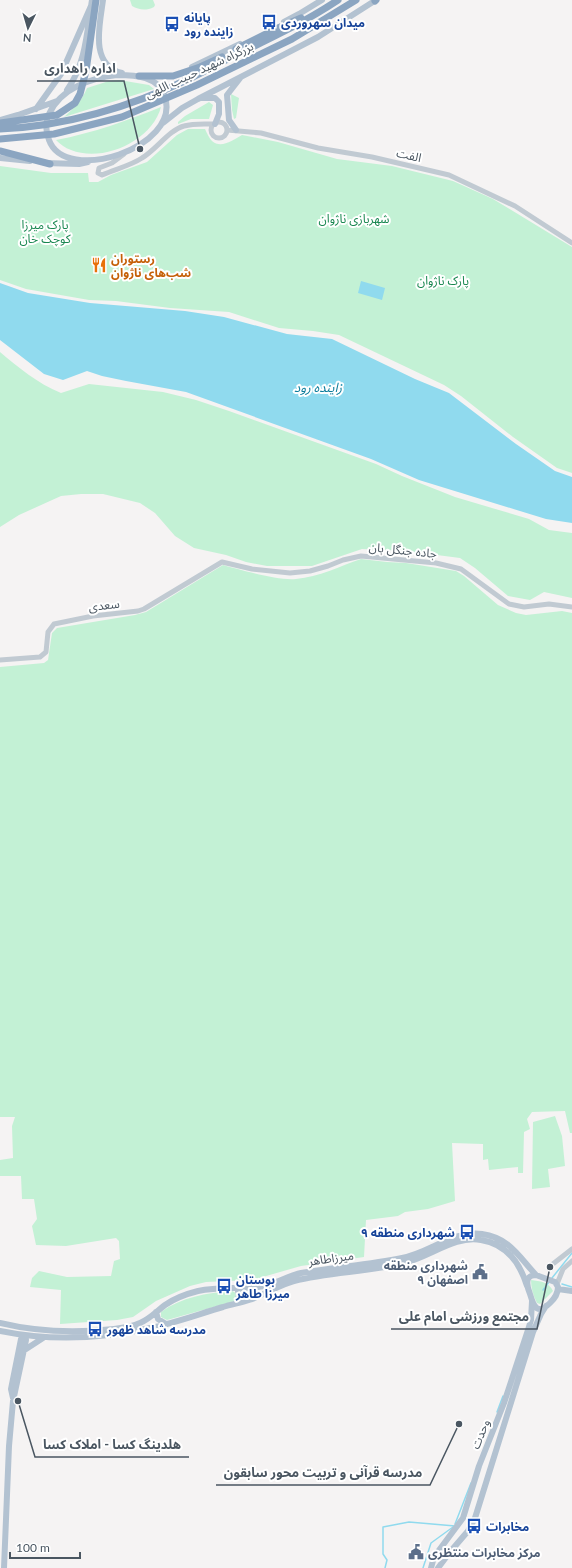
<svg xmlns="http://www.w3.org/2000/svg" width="572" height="1568" viewBox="0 0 572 1568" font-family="Lato,'Noto Sans Arabic',sans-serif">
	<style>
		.green { fill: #c3f1d5 }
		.water { fill: #90daee }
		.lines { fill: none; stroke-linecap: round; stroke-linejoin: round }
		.stream { stroke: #90daee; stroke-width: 1.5 }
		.minor { stroke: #c1cad2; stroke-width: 5 }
		.major { stroke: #b3c2d1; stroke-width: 6 }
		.highway { stroke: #8ba5c1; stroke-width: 7 }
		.labels { text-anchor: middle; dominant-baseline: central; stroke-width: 4; stroke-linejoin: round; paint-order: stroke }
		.transit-label { font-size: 12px; font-weight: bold; fill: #164399; stroke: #fff; text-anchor: start }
		.street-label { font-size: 12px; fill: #4a5661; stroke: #fff }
		.park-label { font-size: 12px; fill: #17864f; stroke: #fff }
		.food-label { font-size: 12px; font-weight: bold; fill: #c56008; stroke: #fff; text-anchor: start }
		.service-label { font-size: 12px; font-weight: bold; fill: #4e5e75; stroke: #fff; text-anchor: end }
		.water-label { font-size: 13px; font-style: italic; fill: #0c7c9b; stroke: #fff }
		.leader { fill: none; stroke: #4a5661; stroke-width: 1.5 }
		.callout-dot { fill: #4a5661; stroke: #fff; stroke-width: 1.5 }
		.callout-label { font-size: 13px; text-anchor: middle; font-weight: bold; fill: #4a5661; stroke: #fff; stroke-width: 4; stroke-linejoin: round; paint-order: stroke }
	</style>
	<rect width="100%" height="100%" fill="#f5f3f3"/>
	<path class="green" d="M 130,0 L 153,0 L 155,5 L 154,7 C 146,11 139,10 132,6 Z
		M 119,80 L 149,85 L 154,89 L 64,117 C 74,108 82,101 87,88 L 109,81 Z
		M 231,94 L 239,98 L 236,118 L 234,119 L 232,110 Z
		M 209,102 L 213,105 L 209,119 L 191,119 L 178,124 L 178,122 L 185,116 Z
		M 161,107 C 152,141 103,163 71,150 C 65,148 60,144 56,140 C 93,133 126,121 161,107 Z
		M 188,129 L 205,129 C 207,133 209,138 212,141 C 221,149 233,140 242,135 L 278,142 L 337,159 L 392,166 L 453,181 L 493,199 L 572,247 L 572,473 L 557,468 L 513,437 L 461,396 L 444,385 L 339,335 L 313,331 L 279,328 L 229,312 L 170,308 L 116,301 L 89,300 L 26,289 L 0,280 L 0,166 L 51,173 L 88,173 L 89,182 L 98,182 L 111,175 L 147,162 L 177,135 Z
		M 0,352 C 19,368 37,383 61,393 L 89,384 L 163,392 L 196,400 L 229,411 L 376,464 L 402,476 L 455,497 L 529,519 L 549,530 L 572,533 L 572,598 L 544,592 L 530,600 L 508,596 L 475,568 L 460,558 L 406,551 L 362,549 L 312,566 L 267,566 L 246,562 L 226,555 L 194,548 L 175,536 L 155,513 L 140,503 L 103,494 L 81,494 L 61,496 L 19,515 L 0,527 Z
		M 361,559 L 387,562 L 406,563 L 456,571 L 464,576 L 498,605 L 516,613 L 526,615 L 562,611 L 572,613 L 572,1133 L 570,1133 L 565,1111 L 532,1112 L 527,1119 L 530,1129 L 524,1132 L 523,1173 L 518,1173 L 518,1167 L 489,1170 L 488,1159 L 483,1160 L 483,1144 L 452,1143 L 455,1201 L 428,1209 L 405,1212 L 398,1216 L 366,1220 L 364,1257 L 301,1266 L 252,1280 L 206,1282 L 190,1286 L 156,1301 L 133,1317 L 117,1320 L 60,1324 L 61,1290 L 30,1287 L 32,1278 L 39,1271 L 67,1277 L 111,1276 L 114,1261 L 120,1259 L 119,1241 L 116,1238 L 66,1246 L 36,1245 L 32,1226 L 37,1219 L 34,1199 L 22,1199 L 21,1176 L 0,1176 L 0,1160 L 13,1158 L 12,1126 L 15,1117 L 0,1117 L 0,667 L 44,663 L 48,660 L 52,633 L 57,628 L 135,615 L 146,612 L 223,565 C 241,570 279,581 296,579 C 319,577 340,566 361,559 Z
		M 555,1116 L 562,1136 L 565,1166 L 548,1169 L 550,1187 L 532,1189 L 533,1122 Z
		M 531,1280 C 540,1281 549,1282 553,1291 L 540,1304 L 537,1303 C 533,1295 531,1288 531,1280 Z
		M 232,1291 L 236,1293 L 235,1301 L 167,1320 L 161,1317 L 161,1312 C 182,1297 206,1293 232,1291 Z"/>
	<path class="water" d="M 361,281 L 385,288 L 382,300 L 358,293 Z
		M 0,283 L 28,293 L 90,303 L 185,311 L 224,317 L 287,334 L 332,339 L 415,379 L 449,393 L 516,444 L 555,471 L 572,477 L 572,523 L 546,519 L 419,480 L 371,459 L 186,392 L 126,381 L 102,376 L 87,371 L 63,380 L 44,374 L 0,340 Z"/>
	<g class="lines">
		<path class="stream" d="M 552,1278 L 572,1253
			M 562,1284 L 572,1287
			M 543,1290 L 549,1282
			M 497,1412 L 503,1396
			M 455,1524 L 471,1483
			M 385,1568 L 387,1560 L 383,1554 L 383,1527 L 409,1522 L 455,1526
			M 423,1568 L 431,1543 L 453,1527"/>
		<path class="minor" d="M211 130a8 8 0 1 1 16 0a8 8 0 1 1-16 0Z
			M 227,130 L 261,133 L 318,148 L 372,157 L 449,175 L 515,206 L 572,243
			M 124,154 L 112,163 L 99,168 L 98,173 L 102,175 C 115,169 130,166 142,158 C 156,150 169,130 184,126 C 194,123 204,124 215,124
			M 0,660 L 40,657 L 46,652 L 48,632 L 54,624 L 93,616 L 138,611 L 144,609 L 222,562 L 252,569 L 290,573 L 310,571 L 328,566 L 343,560 L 361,556 L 436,563 L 461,569 L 509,604 L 524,607 L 549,604 L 572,607
			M 549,1267 L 572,1249
			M 557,1284 L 563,1269 L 572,1261"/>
		<path class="major" d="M 103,0 C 100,24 89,65 122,73
			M 284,22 L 299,14 L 322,0
			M 192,67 L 240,44
			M 117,75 C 135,75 159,76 165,97 C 181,148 65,185 49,140 C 46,132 45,122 49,114 C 61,88 91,78 117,75 Z
			M 67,90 C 86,64 87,31 92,0
			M 202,98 L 215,98 L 219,102 L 219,114 L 215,124
			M 36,109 L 61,74 L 91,6
			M 0,120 L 18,115 L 57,101
			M 163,123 L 182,108 L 198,99 L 318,37 L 376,0
			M 236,130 L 229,120 L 227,95 L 241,77
			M 0,158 L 30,161
			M 45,163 L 79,164 L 88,162
			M 536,1275 L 555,1282 L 558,1287 C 558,1294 555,1298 550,1303 C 538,1315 534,1308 530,1294 C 528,1289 526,1284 528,1279 C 530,1275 533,1275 536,1275 Z
			M 237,1287 L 239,1295 L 237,1303
			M 558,1289 L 572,1291
			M 156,1312 L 158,1319 L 166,1324
			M 0,1323 C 37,1332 76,1333 114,1329 C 123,1328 132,1327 140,1323 C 150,1319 157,1311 165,1305 C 175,1298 186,1294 198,1291 C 218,1287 238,1289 258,1287 C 273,1286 286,1276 301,1273 C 335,1267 369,1265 402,1258 C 430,1253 453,1230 482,1234 C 510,1238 519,1257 536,1275
			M 0,1331 C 49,1341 101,1339 150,1328 C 175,1323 199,1314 223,1307 C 232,1304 241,1303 249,1300 C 265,1295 278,1285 294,1281 C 330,1272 368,1272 404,1263 C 430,1257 455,1235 481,1240 C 507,1244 520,1263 527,1286
			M 23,1351 L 43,1338
			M 4,1568 L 9,1446 L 13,1401 L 26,1340 L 25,1335 L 21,1339 L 11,1389 L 13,1398
			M 431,1568 L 434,1557 L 463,1518 L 479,1466 L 504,1403 L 528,1330 L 531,1320 L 532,1301
			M 438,1568 L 450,1552 L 468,1531 L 475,1518 L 533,1332 L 541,1314 L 546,1306"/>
		<path class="highway" d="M 375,1 L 376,0
			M 236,49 L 278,28 L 301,18
			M 139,76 L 173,76 L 200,67 L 222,57
			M 0,123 L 57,115 L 75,103 L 80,94 L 86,71 L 96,0
			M 0,129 C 69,126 131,107 193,77 C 207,70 221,62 236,55 C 271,38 305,22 338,0
			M 0,139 L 54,134 L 122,117 L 197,85 L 292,39 L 356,0
			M 0,151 L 50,164"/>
	</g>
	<defs>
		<symbol id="bus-bare" viewBox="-9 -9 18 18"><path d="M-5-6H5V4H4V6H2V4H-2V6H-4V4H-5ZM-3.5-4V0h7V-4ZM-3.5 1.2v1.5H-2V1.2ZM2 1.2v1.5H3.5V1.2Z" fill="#1a4fb4" stroke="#fff" stroke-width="2.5" paint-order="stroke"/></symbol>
		<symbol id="restaurant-bare" viewBox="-9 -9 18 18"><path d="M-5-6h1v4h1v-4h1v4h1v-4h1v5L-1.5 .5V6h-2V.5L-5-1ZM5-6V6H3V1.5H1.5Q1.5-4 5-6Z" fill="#e8710a" stroke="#fff" stroke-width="2.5" paint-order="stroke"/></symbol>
		<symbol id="civic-bare" viewBox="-9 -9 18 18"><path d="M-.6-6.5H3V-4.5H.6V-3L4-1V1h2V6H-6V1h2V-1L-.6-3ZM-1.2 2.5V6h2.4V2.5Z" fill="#5c6f8a" stroke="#fff" stroke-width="2.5" paint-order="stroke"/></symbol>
	</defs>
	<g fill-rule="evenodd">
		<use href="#bus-bare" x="258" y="11" width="22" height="22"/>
		<use href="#bus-bare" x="161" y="13" width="22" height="22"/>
		<use href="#restaurant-bare" x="88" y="254" width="22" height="22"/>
		<use href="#bus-bare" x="456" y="1221" width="22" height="22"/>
		<use href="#civic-bare" x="469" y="1261" width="22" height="22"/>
		<use href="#bus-bare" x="213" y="1275" width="22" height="22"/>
		<use href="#bus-bare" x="84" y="1318" width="22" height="22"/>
		<use href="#bus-bare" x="463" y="1515" width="22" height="22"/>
		<use href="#civic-bare" x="405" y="1541" width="22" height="22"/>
	</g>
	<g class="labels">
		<g class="transit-label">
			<text x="184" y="17">پایانه<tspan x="184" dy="14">زاینده رود</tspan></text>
			<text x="281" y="22">میدان سهروردی</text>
			<text x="455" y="1232" text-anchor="end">شهرداری منطقه ۹</text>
			<text x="236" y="1279">بوستان<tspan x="236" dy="14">میرزا طاهر</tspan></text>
			<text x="107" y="1329">مدرسه شاهد ظهور</text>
			<text x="486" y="1526">مخابرات</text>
		</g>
		<g class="street-label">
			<text transform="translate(199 70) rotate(-25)">بزرگراه شهید حبیب اللهی</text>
			<text transform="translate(409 155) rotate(13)">الفت</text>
			<text transform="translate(403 550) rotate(6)">جاده جنگل بان</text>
			<text transform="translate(104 605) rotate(-7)">سعدی</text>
			<text transform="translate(331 1258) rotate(-8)">میرزاطاهر</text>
			<text transform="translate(480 1434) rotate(-68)">وحدت</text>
		</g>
		<g class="park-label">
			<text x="354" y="218">شهربازی ناژوان</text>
			<text x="45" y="224">پارک میرزا<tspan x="45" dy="14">کوچک خان</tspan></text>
			<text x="443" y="280">پارک ناژوان</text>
		</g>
		<g class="food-label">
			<text x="111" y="258">رستوران<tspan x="111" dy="14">شب‌های ناژوان</tspan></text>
		</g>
		<g class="service-label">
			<text x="468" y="1265">شهرداری منطقه<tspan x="468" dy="14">۹ اصفهان</tspan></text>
			<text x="428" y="1552" text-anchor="start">مرکز مخابرات منتظری</text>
		</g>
		<g class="water-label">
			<text x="318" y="387">زاینده رود</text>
		</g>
	</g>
	<path class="leader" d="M140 149L124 81H37M550 1267L537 1329H391M18 1401L35 1457H189M459 1424L430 1485H216"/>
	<g class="callout-dot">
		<circle cx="140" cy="149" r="4"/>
		<circle cx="550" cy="1267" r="4"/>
		<circle cx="18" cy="1401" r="4"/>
		<circle cx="459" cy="1424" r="4"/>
	</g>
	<g class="callout-label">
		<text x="80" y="73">اداره راهداری</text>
		<text x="464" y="1321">مجتمع ورزشی امام علی</text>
		<text x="112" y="1449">هلدینگ کسا - املاک کسا</text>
		<text x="323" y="1477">مدرسه قرآنی و تربیت محور سابقون</text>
	</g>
	<g transform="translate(28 28) rotate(185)" stroke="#ffffff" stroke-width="3" paint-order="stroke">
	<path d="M0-3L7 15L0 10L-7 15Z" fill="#4a5661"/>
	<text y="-6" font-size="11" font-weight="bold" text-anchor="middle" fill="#4a5661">N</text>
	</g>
	<path d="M10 1552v6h70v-6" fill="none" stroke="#4a5661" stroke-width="2"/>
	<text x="16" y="1552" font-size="12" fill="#4a5661" stroke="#ffffff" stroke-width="3" paint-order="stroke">100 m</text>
</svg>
